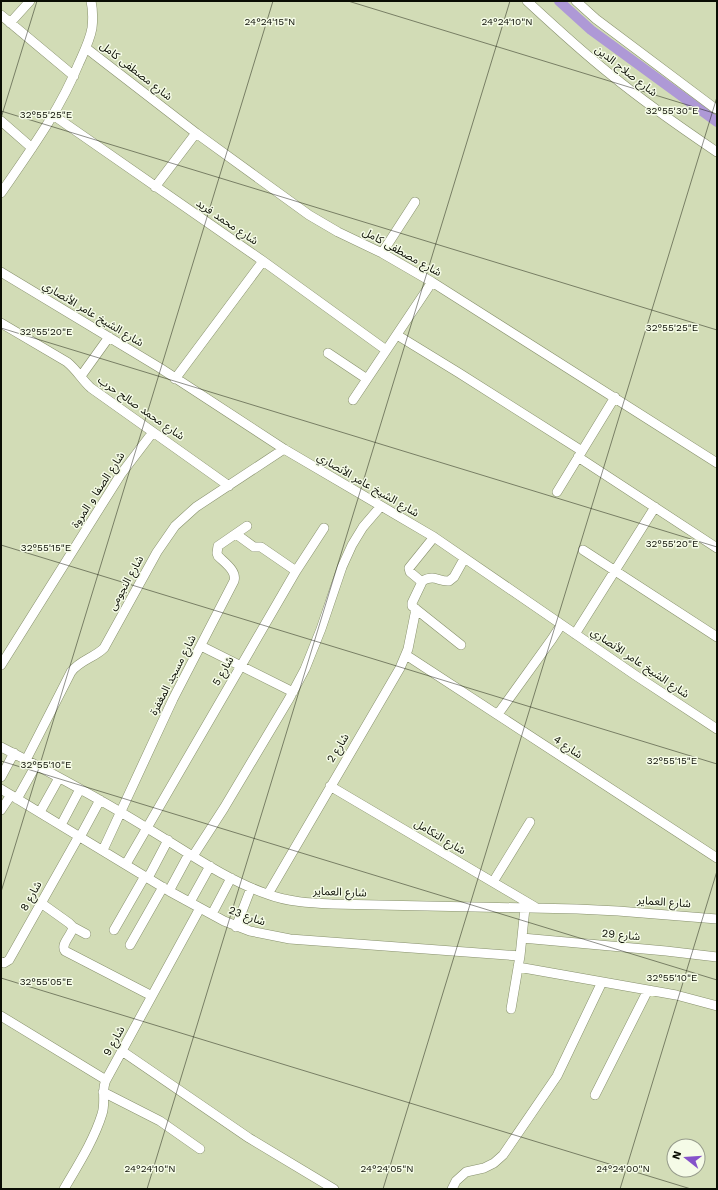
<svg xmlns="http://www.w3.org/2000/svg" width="718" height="1190" viewBox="0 0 718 1190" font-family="'Work Sans','Noto Sans Arabic',sans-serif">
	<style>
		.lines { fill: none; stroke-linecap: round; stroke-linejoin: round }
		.canal { stroke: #ae99d6; stroke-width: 10 }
		.minor-casing { stroke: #87906c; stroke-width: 10 }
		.minor { stroke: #fff; stroke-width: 9 }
		.ticks { fill: none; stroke: #0a0d03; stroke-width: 1; stroke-opacity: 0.45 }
		.labels { text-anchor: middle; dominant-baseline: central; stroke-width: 3; stroke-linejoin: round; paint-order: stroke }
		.street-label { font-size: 11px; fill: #0a0d03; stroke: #f5fbe7 }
		.ticks-label { font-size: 10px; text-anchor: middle; fill: #0a0d03; stroke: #f5fbe7; stroke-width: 3; stroke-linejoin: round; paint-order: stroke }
	</style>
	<rect width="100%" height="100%" fill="#d2dcb6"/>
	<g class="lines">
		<path class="canal" d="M 559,1 L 591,30 L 717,122"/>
		<defs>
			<path id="minor" d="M 527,1 C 554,26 581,51 610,74 C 644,102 680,127 717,152
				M 576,1 L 596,19 L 717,110
				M 1,15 L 74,76
				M 10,23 L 30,1
				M 86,48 L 196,133 L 309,215 L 338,232 L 382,253 L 432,282 L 717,463
				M 53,115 L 263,261 L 386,350
				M 1,121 L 32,148
				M 155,187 L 196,133
				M 1,193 C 30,151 60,110 79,63 C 84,52 90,40 92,28 C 93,19 93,10 91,1
				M 382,253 L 415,202
				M 1,272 L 160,368 L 284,449 L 434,537 L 635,675 L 717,729
				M 1,323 L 67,362 C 77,370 82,380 91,388 L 229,486
				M 397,335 L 459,373 L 582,451
				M 328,353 L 367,379
				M 81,376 L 109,337
				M 175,379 L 263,261
				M 353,400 L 432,282
				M 578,457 L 717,548
				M 557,492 L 615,397
				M 236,534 L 254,547 L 261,547 L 296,571
				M 434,537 L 409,568 L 410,572 L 422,582 L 412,603 L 412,606 L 461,645
				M 583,550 L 717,637
				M 422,581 C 436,574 438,582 449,581 L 454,577 L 464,559
				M 575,634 L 655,507
				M 201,646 L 293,692
				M 406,655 L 717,858
				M 1,665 L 121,474 L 153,432
				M 498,714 L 552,639 L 561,625
				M 1,747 C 50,772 100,799 147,828 C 186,851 224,879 267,894 C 288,902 310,903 332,904 L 577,909 L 618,911 L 717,919
				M 26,760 L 71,672 C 80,660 94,658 104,648 L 157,552 L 175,526 L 196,507 L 284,449
				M 1,777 L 14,753
				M 330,786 L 535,907
				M 1,789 L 169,891 L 224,921 L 250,931 L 290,939 L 520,956
				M 17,799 L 36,765
				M 1,810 L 11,795
				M 40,812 L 59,778
				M 61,825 L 80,789
				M 80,837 L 100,800
				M 103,850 L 173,699 L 234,581 C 237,571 225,563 218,556 L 217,553 L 218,546 L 247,526
				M 193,856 L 224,808 L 289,699 L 305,669 L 321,629 L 342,567 L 352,545 L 363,527 L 381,506
				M 126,864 L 296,571 L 324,528
				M 148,878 L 168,840
				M 493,882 L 530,822
				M 169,891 L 189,854
				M 268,894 L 400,668 L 408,649 L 416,609
				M 190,902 L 210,866
				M 41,903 L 69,923 L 73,927 C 72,935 60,944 65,951 L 152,996
				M 212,914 L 231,878
				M 73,927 L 86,934
				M 236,927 L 251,888
				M 114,930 L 145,876
				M 522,938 L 666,951 L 717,957
				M 130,945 L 163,887
				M 1,962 L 4,963 L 9,960 L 79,836
				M 518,967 L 676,995 L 717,1006
				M 511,1009 L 520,956 L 525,908
				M 1,1016 L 106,1080
				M 122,1051 L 249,1138 L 334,1189
				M 103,1092 L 160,1121 L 200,1149
				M 595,1095 L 648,990
				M 64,1189 C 78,1165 94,1140 102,1114 C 106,1102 101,1090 106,1080 L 200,908
				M 452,1189 L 456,1181 L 466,1172 L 484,1168 L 494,1163 L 503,1155 L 557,1076 L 602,982"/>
		</defs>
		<use href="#minor" class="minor-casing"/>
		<use href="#minor" class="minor"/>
	</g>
	<path class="ticks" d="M 348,1 L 717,114M 1,111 L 717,330M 1,118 L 37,1M 1,328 L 717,547M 1,545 L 717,764M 1,761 L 717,980M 1,892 L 273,1M 1,978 L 691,1189M 147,1189 L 510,1M 383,1189 L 717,97M 620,1189 L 717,871"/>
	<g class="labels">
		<g class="street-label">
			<text transform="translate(136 71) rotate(38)">شارع مصطفى كامل</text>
			<text transform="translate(626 71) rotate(38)">شارع صلاح الدين</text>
			<text transform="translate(227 222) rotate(34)">شارع محمد فريد</text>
			<text transform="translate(402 252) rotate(29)">شارع مصطفى كامل</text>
			<text transform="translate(93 314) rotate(31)">شارع الشيخ عامر الأنصاري</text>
			<text transform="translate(141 408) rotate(35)">شارع محمد صالح حرب</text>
			<text transform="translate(368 485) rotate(30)">شارع الشيخ عامر الأنصاري</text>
			<text transform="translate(98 490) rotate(-57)">شارع الصفا و المروة</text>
			<text transform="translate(126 583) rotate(-61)">شارع النجومى</text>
			<text transform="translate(640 663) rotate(34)">شارع الشيخ عامر الأنصاري</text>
			<text transform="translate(223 671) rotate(-60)">شارع 5</text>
			<text transform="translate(173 675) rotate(-63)">شارع مسجد المغفرة</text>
			<text transform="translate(568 747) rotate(34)">شارع 4</text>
			<text transform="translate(338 748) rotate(-59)">شارع 2</text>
			<text transform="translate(440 837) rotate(31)">شارع التكامل</text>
			<text transform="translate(340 892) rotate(2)">شارع العماير</text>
			<text transform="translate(31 896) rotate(-61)">شارع 8</text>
			<text transform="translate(664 902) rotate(4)">شارع العماير</text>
			<text transform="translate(247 916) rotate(19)">شارع 23</text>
			<text transform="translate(621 935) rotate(5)">شارع 29</text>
			<text transform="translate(114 1041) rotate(-61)">شارع 9</text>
		</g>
	</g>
	<g class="ticks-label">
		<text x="270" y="25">24°24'15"N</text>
		<text x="507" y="25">24°24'10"N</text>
		<text x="672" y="114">32°55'30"E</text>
		<text x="46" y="118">32°55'25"E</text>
		<text x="672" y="331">32°55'25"E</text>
		<text x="46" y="335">32°55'20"E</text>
		<text x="672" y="547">32°55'20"E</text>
		<text x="46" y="551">32°55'15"E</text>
		<text x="672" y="764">32°55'15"E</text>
		<text x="46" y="768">32°55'10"E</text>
		<text x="672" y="981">32°55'10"E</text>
		<text x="46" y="985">32°55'05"E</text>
		<text x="150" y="1172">24°24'10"N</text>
		<text x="387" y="1172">24°24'05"N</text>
		<text x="623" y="1172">24°24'00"N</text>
	</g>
	<rect width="718" height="1190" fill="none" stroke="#0a0d03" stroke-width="4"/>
	<g transform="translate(686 1158) rotate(287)"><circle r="19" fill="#f5fbe7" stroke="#979c8c"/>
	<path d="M0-3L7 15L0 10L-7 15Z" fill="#8552ca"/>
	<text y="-6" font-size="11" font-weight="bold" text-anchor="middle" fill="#0a0d03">N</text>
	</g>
</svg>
